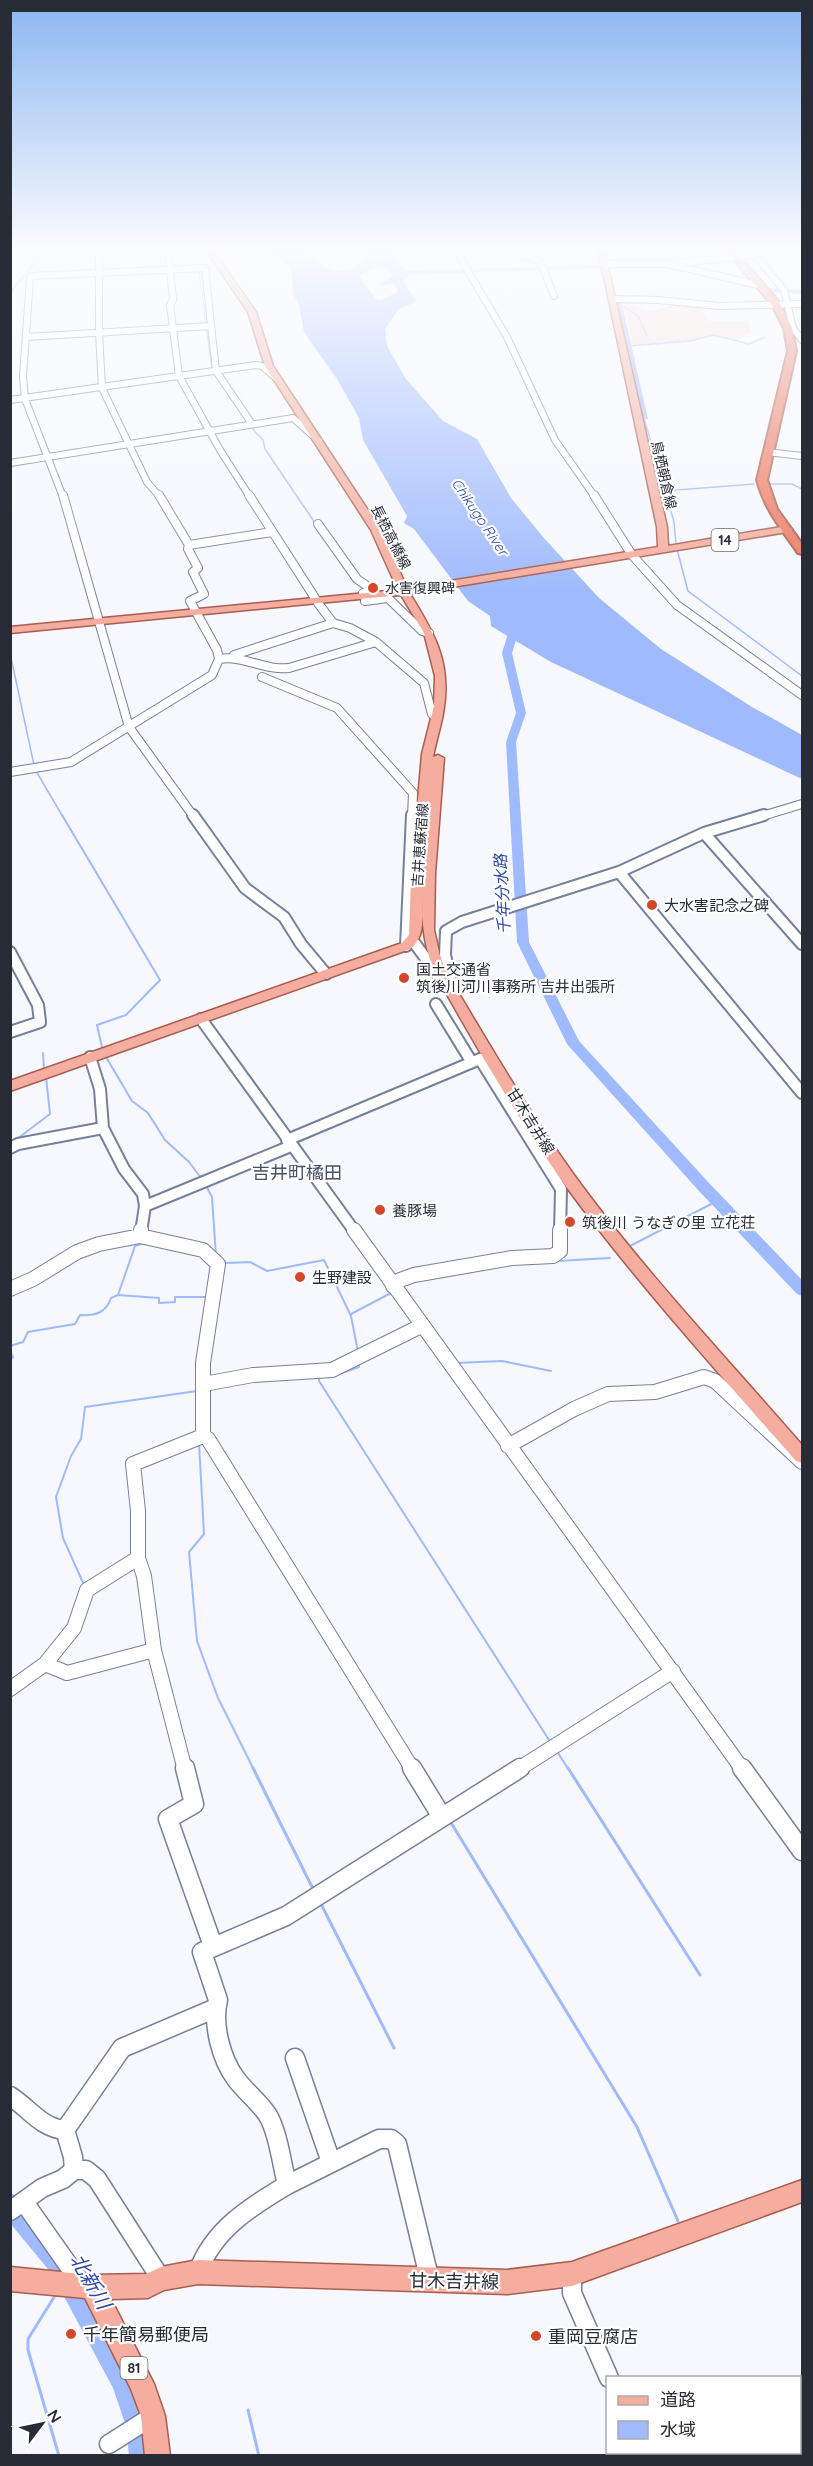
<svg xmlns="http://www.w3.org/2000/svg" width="813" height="2466" viewBox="0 0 813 2466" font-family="Quicksand,'Noto Sans JP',sans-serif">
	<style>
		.green { fill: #f8dbd4 }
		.water { fill: #9fbafd; fill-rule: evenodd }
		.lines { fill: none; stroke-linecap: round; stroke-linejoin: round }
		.stream-far2 { stroke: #9fbafd; stroke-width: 1.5 }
		.stream-far1 { stroke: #9fbafd; stroke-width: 2 }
		.stream { stroke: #9fbafd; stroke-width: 3 }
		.river { fill: #9fbafd; fill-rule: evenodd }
		.minor-far4-casing { stroke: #76809b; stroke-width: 8 }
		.minor-far3-casing { stroke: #76809b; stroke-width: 10 }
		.minor-far2-casing { stroke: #76809b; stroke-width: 14 }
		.minor-far1-casing { stroke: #76809b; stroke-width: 16 }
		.minor-casing { stroke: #76809b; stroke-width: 21 }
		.major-casing { stroke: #a85d50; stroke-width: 3 }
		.highway-casing { stroke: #a85d50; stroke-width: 4 }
		.minor-far4 { stroke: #fff; stroke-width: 6 }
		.minor-far3 { stroke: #fff; stroke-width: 8 }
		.minor-far2 { stroke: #fff; stroke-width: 10 }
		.minor-far1 { stroke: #fff; stroke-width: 14 }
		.minor { stroke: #fff; stroke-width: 18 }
		.major { fill: #f4ad9e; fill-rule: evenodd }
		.highway { fill: #ed775d; fill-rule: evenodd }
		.poi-dot { fill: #d3482a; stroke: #fff; stroke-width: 2 }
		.labels { text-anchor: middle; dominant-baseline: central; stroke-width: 4.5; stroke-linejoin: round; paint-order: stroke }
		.far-street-label { font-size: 14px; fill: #282c37; stroke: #fff }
		.far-water-label { font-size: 14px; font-style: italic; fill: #2c47a6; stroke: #fff }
		.shield { fill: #fff; stroke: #686b73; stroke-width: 1.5 }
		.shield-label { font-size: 14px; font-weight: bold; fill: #282c37 }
		.far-poi-label { font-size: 14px; fill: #282c37; stroke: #fff; text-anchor: start }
		.poi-label { font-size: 15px; fill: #282c37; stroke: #fff; text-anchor: start }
		.street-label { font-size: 15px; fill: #282c37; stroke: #fff }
		.water-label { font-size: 16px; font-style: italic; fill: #2c47a6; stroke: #fff }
		.quarter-label { font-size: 18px; fill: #48516a; stroke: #fff }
		.near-street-label { font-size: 18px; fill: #282c37; stroke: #fff }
		.near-poi-label { font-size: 18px; fill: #282c37; stroke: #fff; text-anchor: start }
		.near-water-label { font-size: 20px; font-style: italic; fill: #2c47a6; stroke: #fff }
	</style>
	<rect width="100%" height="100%" fill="#f6f8fe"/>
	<path class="green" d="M 622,301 L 629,301 L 631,305 L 650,311 L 670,306 L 670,303 L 702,306 L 707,321 L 748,321 L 751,333 L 737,340 L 714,334 L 690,341 L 633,346 Z"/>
	<path class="water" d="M 247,249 L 300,249 L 325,267 L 337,271 L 350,269 L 368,258 L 368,249 L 396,249 L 395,258 L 409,276 L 403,282 L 417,301 L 398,310 L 385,329 L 387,346 L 406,379 L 443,421 L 477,439 L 511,498 L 543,537 L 599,598 L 661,649 L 752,707 L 802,735 L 802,779 L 551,662 L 491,626 L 490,616 L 468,601 L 414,529 L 404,523 L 407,516 L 363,440 L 359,418 L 337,379 L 304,332 L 299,305 L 293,293 L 291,267 L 274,256 ZM 377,267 L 387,268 L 392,276 L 377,286 L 394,284 L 398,292 L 381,300 L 376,299 L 362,281 L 360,275 Z
		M 617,300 L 621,300 L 648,419 L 641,418 Z"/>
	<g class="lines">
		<path class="stream-far2" d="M 183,249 L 196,266
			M 607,249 L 609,262
			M 199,271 L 212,370 L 242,414
			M 10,293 L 37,260 L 58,249
			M 620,304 L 638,316 L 647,336
			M 630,346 L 690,341 L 714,335 L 749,344 L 764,338
			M 644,418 L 674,522 L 676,544
			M 250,426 L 263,440 L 265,449 L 315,523
			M 768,484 L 792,484 L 802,489
			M 664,491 L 754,484
			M 677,549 L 688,591 L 802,676
			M 10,653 L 34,765
			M 36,771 L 63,817"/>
		<path class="stream-far1" d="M 62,815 L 160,980 L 126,1015 L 97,1025 L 103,1052
			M 43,1053 L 44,1070
			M 106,1057 L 132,1101 L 148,1113 L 165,1140 L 189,1162 L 201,1178
			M 17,1139 L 50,1114 L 46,1077
			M 206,1186 L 212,1197 L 216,1256
			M 628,1247 L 717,1201
			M 224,1261 L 226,1263 L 250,1262 L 267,1271 L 324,1260 L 351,1316 L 358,1352
			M 557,1261 L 610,1258
			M 118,1295 L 135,1246 L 143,1243
			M 351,1314 L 391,1293
			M 10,1346 L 23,1342 L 28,1332 L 75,1324 L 80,1315 C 95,1316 106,1313 111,1298 L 118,1295 L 159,1298 L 159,1303 L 175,1302 L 175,1297 L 206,1297
			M 10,1351 L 13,1357 L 10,1361
			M 456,1363 L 502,1361 L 551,1371
			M 333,1376 L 359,1367 L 359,1364
			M 319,1377 L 319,1381 L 551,1743
			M 199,1443 L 204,1534 L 189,1552 L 197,1641 L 218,1698 L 254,1770
			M 84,1585 L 63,1538 L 56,1497 L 71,1456 L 81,1439 L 85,1407 L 197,1391
			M 556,1750 L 569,1770"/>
		<path class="stream" d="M 253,1768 L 314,1891
			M 568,1768 L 700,1975
			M 450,1821 L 637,2127 L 678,2221
			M 321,1904 L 394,2048
			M 56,2294 L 28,2339 L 28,2350 L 59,2456
			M 248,2410 L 259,2456"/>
		<path class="river" d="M 390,264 L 394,264 L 401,271 L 619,264 L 623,266 L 619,268 L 399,275 L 390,266 Z
			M 769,288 L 802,290 L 802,294 L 766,292 Z
			M 517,618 L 522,621 L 512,653 L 526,713 L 516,742 L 529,942 L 579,1041 L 709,1183 L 802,1280 L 802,1296 L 797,1294 L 699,1191 L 567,1044 L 517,942 L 506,742 L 516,713 L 502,653 L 512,621 Z
			M 10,2193 L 18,2196 L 68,2258 L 133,2374 L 150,2426 L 154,2456 L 129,2456 L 126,2426 L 113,2388 L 52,2274 L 10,2223 Z"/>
		<defs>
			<path id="minor-far4" d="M 99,249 L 99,333 L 102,388 L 147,482 L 160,497
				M 168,249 L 173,300 L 170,305 L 179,376 L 220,450 L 250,497
				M 455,249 L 507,337 L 555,440 L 595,497
				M 518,249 L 521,254 L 541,263 L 554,296
				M 660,249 L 663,252
				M 750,249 L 784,290 L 793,328 L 802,340
				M 797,249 L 802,252
				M 10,251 L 12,249
				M 680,263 L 753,255
				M 603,264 L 668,264 L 758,285
				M 613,299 L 658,300 L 719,306 L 802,304
				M 26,337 L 211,326
				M 10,400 L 256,365 L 262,366 L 277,379
				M 767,452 L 802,456
				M 10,463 L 293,418 L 319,441
				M 63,497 L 25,399 L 23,376 L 30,278 L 33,276 L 205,268 L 216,371 L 252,424"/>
			<path id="minor-far3" d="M 63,495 L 129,727 L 194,817
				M 249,495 L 315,598
				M 594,495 L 632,555 L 677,605 L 802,695
				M 318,524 L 357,579 L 373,590 L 363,593
				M 189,545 L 272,532
				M 365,601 L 388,598 L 422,631 L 429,633
				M 318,603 L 333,623 L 350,628 L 376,642 L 424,683 L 432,714 L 437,717
				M 234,655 L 333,623
				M 219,659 C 244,655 265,671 289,668 L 376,642
				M 262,677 L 337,708 L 413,793 L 412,817
				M 10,772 L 71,762 L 212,675 L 219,659 L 217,650 L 190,601 L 204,594 L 193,572 L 198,568 L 188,549 L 189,545 L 159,495
				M 759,817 L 802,804"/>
			<path id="minor-far2" d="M 193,815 L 245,888 L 284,917 L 301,944 L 326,974
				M 704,833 L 802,944
				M 619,872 L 802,1093
				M 413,941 L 444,983
				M 406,946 L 412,815
				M 10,952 L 38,1005 L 40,1022 L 10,1032
				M 454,994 L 445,955 L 446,931 L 462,922 L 619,872 L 704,833 L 764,815
				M 436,1004 L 471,1061
				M 201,1019 L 355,1232
				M 90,1057 L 100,1089 L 103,1128 L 124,1169 L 143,1194 L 145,1206 L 141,1232
				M 287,1140 L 480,1059 L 561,1189 L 560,1232
				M 10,1148 L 18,1144 L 103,1128
				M 145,1206 L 291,1146"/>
			<path id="minor-far1" d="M 354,1230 L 743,1770
				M 140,1236 L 141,1230
				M 393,1286 L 400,1280 L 414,1275 L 512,1258 L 553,1256 L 560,1251 L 560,1230
				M 10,1289 L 33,1279 L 77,1252 L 99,1244 L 140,1236 L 203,1250 L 218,1264 L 203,1363 L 203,1436
				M 204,1384 L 253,1375 L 332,1370 L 421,1326
				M 203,1436 L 208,1439 L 413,1770
				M 508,1446 L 574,1409 L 608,1394 L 655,1392 L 704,1377 L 715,1381 L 802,1462
				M 154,1650 L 185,1770
				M 45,1664 L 67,1673 L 154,1650 L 144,1576 L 138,1558
				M 10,1689 L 45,1664 L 74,1628 L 87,1590 L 138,1558 L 138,1511 L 133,1464 L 203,1436
				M 517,1770 L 673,1671"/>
			<path id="minor" d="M 185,1768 L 194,1804 L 168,1819 L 213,1946
				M 412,1768 L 442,1817
				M 742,1768 L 802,1851
				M 295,2058 L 331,2162
				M 10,2096 C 29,2108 41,2128 65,2130
				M 65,2130 L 122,2048 L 216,2008
				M 65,2130 L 73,2157 L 74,2170 L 86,2170 L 97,2179 L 161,2279
				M 287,2185 L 379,2139 L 391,2139 L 397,2144 L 430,2281
				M 24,2202 L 83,2286
				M 10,2211 L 42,2188 L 63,2179 L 74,2170
				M 198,2272 C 213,2230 250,2207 287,2185 C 282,2165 278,2131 267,2114 C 258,2101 245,2091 236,2079 C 221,2059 212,2024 218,2000 L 202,1952 L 286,1916 L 520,1768
				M 572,2274 L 572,2293 L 609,2378
				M 109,2444 L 153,2416
				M 642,2452 L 644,2456"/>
			<path id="major" d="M 205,249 L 212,249 L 256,312 L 273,366 L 381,530 L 407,588 L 658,547 L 657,527 L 598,249 L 604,249 L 667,527 L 668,546 L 787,526 L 792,529 L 787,532 L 410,594 C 433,631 451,661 444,707 C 442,724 436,740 433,757 L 438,755 L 444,758 L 435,874 L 434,930 L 440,956 L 448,975 C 488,1043 528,1111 574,1175 C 643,1270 725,1356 802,1445 L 802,1463 L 796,1461 C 717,1371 636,1282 565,1185 C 517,1118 476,1046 436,975 C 424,948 422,925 422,896 C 422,914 426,938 410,949 L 10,1091 L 10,1081 L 402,943 L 409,935 L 411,879 L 422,754 L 434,706 L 435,676 L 424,633 L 401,595 L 10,633 L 10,627 L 398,590 L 371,530 L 265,366 L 248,312 Z
				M 802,2180 L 802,2202 L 572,2286 L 507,2294 L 198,2284 L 164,2290 L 148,2298 L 111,2299 L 154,2384 L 165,2416 L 170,2456 L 145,2456 L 141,2416 L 131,2389 L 85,2298 L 10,2291 L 10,2267 L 92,2275 L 146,2274 L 161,2267 L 198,2260 L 507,2270 L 572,2262 Z"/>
			<path id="highway" d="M 725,249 L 733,249 L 779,302 L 792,328 L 796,351 L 767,480 L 777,509 L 802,544 L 802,554 L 798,553 C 782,530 764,508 757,480 L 788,351 L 784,328 L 772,305 Z"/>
		</defs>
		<use href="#minor-far4" class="minor-far4-casing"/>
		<use href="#minor-far3" class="minor-far3-casing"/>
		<use href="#minor-far2" class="minor-far2-casing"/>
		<use href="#minor-far1" class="minor-far1-casing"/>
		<use href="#minor" class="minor-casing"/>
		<use href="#major" class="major-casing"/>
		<use href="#highway" class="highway-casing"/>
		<use href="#minor-far4" class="minor-far4"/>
		<use href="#minor-far3" class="minor-far3"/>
		<use href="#minor-far2" class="minor-far2"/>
		<use href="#minor-far1" class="minor-far1"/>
		<use href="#minor" class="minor"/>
		<use href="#major" class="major"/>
		<use href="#highway" class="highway"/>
	</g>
	<linearGradient id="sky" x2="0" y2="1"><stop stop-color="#8bb6f0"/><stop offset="0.42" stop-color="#fbfcff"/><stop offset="1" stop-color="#fbfcff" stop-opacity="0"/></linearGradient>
	<rect width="813" height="594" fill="url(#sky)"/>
	<g class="poi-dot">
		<circle cx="373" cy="588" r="6"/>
		<circle cx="652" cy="905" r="6"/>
		<circle cx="404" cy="978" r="6"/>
		<circle cx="380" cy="1210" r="6"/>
		<circle cx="570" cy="1222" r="6"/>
		<circle cx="300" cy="1277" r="6"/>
		<circle cx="71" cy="2334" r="6"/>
		<circle cx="536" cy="2336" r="6"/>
	</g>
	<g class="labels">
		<g class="far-street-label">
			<text transform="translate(664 475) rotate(77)">鳥栖朝倉線</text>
			<text transform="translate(391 537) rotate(63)">長栖高橋線</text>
			<text transform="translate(420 845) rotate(-86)">吉井恵蘇宿線</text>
		</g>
		<g class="far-water-label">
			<text transform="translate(480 517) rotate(56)">Chikugo River</text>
		</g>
		<g class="shield">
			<rect x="711.5" y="529" width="27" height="22" rx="4.5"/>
			<rect x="120.5" y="2357" width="27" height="22" rx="4.5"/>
		</g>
		<g class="shield-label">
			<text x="725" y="540">14</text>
			<text x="134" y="2368">81</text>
		</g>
		<g class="far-poi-label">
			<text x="385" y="588">水害復興碑</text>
		</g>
		<g class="poi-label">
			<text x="664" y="905">大水害記念之碑</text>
			<text x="416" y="969">国土交通省<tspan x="416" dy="17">筑後川河川事務所 吉井出張所</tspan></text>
			<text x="392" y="1210">養豚場</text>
			<text x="582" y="1222">筑後川 うなぎの里 立花荘</text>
			<text x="312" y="1277">生野建設</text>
		</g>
		<g class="street-label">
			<text transform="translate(531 1121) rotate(58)">甘木吉井線</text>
		</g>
		<g class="water-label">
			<text transform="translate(502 894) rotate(-93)">千年分水路</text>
		</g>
		<g class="quarter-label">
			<text x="297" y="1172">吉井町橘田</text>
		</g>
		<g class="near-street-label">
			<text transform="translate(454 2281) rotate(1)">甘木吉井線</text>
		</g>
		<g class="near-poi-label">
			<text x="83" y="2334">千年簡易郵便局</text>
			<text x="548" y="2336">重岡豆腐店</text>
		</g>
		<g class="near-water-label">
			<text transform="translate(91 2281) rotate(60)">北新川</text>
		</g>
	</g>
	<rect width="813" height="2466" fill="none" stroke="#282c37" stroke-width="24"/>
	<rect x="606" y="2376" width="195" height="78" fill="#ffffff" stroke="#a9abaf" stroke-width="1.5"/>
	<rect x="618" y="2396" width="30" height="9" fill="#f4ad9e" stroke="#a9abaf" stroke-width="1.5"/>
	<text x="660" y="2406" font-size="18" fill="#282c37">道路</text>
	<rect x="618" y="2421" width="30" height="18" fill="#9fbafd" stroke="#a9abaf" stroke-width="1.5"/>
	<text x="660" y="2436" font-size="18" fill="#282c37">水域</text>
	<g transform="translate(42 2424) rotate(58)" stroke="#ffffff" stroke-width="4.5" paint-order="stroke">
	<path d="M0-4.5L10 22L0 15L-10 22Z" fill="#282c37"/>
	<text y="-9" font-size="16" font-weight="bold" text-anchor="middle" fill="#282c37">N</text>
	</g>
</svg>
